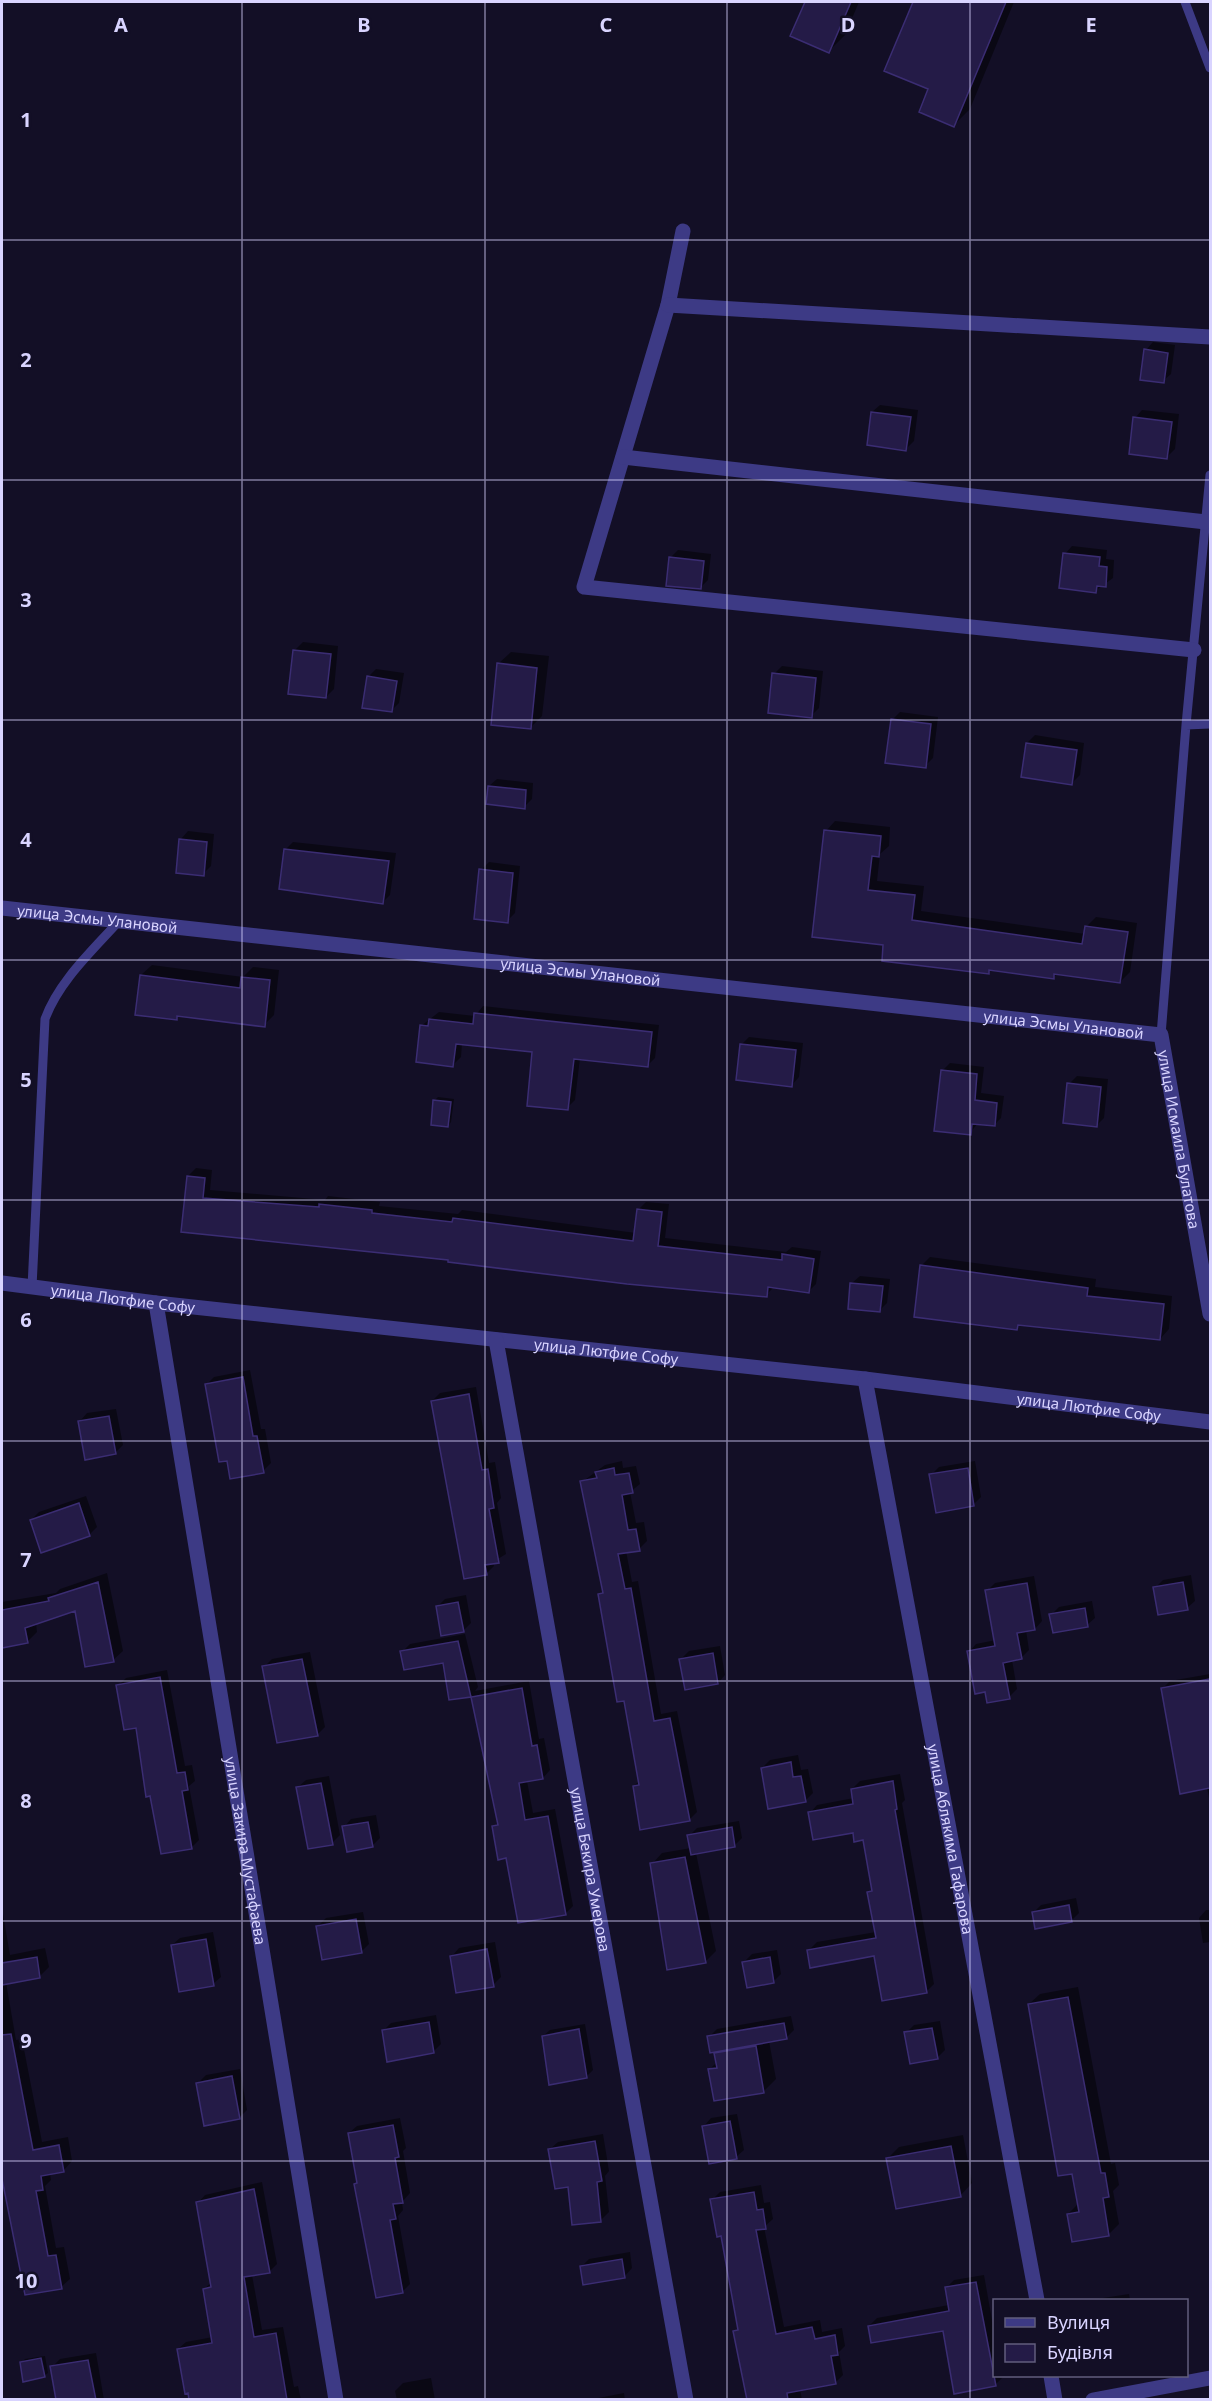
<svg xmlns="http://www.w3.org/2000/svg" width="1212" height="2401" viewBox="0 0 1212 2401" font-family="'Noto Sans',sans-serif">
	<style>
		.shadow { fill: #0007 }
		.building { fill: #241b47; stroke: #3b2d73; stroke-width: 1.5 }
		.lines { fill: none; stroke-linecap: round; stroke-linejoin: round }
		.lane { stroke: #3d3a85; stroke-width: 9 }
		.street { stroke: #3d3a85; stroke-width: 15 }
		.grid { fill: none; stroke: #d9d4ff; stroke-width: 1.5; stroke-opacity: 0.55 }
		.labels { text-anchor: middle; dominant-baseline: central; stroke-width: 5; stroke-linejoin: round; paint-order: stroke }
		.street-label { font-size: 15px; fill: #d9d4ff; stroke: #130f26 }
		.grid-label { font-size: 20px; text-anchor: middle; font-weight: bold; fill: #d9d4ff; stroke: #130f26; stroke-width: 5; stroke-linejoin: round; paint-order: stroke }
	</style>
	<rect width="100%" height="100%" fill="#130f26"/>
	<path class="shadow" d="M 807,2 L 859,2 L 845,35 L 829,51 L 792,36 Z
		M 914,2 L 1014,2 L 970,109 L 954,125 L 930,88 L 886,70 Z
		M 1153,342 L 1175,345 L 1171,374 L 1163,381 L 1146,350 Z
		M 880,405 L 918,410 L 914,441 L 906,449 L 872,412 Z
		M 1142,410 L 1179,414 L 1175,449 L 1167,457 L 1135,418 Z
		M 1072,546 L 1107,550 L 1106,559 L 1114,560 L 1113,578 L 1095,591 L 1065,554 Z
		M 678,550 L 711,554 L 708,580 L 700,588 L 670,558 Z
		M 303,642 L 338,646 L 334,689 L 326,697 L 295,650 Z
		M 511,652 L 549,656 L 542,716 L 530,728 L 498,664 Z
		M 782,666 L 823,671 L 819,708 L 811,716 L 774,674 Z
		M 376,669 L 404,673 L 399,703 L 391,711 L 368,677 Z
		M 900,712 L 938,717 L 933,758 L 925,766 L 892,720 Z
		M 1035,735 L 1084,743 L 1080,775 L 1072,783 L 1027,743 Z
		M 497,779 L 533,783 L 532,799 L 524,807 L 489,786 Z
		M 835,821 L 890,827 L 889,846 L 880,854 L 877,881 L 924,886 L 921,911 L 1085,934 L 1086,927 L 1096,917 L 1137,923 L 1130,972 L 1120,982 L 1058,973 L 1053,978 L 991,969 L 988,972 L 885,943 L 826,831 Z
		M 188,831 L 214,834 L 211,866 L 203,874 L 181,839 Z
		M 293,842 L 396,853 L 390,895 L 382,903 L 285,850 Z
		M 489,862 L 520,866 L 515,913 L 507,921 L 481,870 Z
		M 152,965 L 243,977 L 253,967 L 279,970 L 274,1015 L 264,1025 L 179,1015 L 176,1018 L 141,975 Z
		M 483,1006 L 659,1025 L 655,1058 L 647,1066 L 580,1058 L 575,1100 L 567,1108 L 534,1051 L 462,1043 L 461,1057 L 453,1065 L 421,1026 L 439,1012 L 475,1016 Z
		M 749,1037 L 803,1043 L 799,1077 L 792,1085 L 741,1045 Z
		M 950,1063 L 984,1067 L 981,1093 L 1004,1096 L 1001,1118 L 994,1125 L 978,1123 L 970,1133 L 942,1071 Z
		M 1077,1076 L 1108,1079 L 1104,1118 L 1096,1126 L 1069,1084 Z
		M 438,1097 L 454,1099 L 451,1122 L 448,1126 L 435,1100 Z
		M 196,1168 L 212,1170 L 210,1190 L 325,1200 L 328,1196 L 380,1202 L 379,1206 L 458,1214 L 462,1210 L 636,1233 L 638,1210 L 646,1202 L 669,1204 L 665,1238 L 786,1252 L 792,1247 L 821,1251 L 816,1284 L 809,1291 L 774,1287 L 766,1295 L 182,1230 L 188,1176 Z
		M 930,1257 L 1096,1279 L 1095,1287 L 1172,1296 L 1169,1329 L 1160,1339 L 1021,1324 L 1017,1328 L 921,1266 Z
		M 860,1276 L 890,1279 L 887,1303 L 879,1311 L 852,1283 Z
		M 250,1370 L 261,1429 L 265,1429 L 271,1463 L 263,1471 L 206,1385 L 214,1377 Z
		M 476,1387 L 489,1463 L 495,1462 L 501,1498 L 497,1503 L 506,1554 L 493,1562 L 494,1566 L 486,1574 L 432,1401 L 440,1393 Z
		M 116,1409 L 123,1445 L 115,1453 L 80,1421 L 87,1413 Z
		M 622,1461 L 623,1468 L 636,1466 L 640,1484 L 630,1492 L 636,1523 L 644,1522 L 647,1541 L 639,1549 L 626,1551 L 632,1582 L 638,1581 L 661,1714 L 677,1711 L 697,1812 L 689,1820 L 634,1786 L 639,1781 L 625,1699 L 600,1594 L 604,1590 L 582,1482 L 605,1465 Z
		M 975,1461 L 981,1497 L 974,1504 L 931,1475 L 939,1467 Z
		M 86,1496 L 97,1527 L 89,1535 L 31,1520 L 39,1512 Z
		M 107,1573 L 123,1651 L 113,1660 L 76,1609 L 36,1623 L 37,1632 L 27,1642 L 2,1646 L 2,1602 L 56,1593 L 60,1589 Z
		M 1191,1575 L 1195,1601 L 1187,1608 L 1155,1588 L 1163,1580 Z
		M 1034,1576 L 1042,1621 L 1035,1629 L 1026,1630 L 1029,1650 L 1021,1658 L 1012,1660 L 1017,1689 L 1009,1697 L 987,1691 L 969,1652 L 976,1644 L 996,1640 L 987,1591 L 995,1583 Z
		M 466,1595 L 471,1623 L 463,1631 L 437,1607 L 445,1599 Z
		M 1092,1601 L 1095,1618 L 1087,1625 L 1051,1615 L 1059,1607 Z
		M 465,1634 L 478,1687 L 475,1691 L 529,1681 L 539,1739 L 544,1738 L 550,1770 L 543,1778 L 527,1781 L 533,1813 L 555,1809 L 573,1906 L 566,1913 L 508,1857 L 494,1827 L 499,1822 L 472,1695 L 451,1698 L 444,1661 L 402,1652 L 410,1644 Z
		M 720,1646 L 725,1675 L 718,1683 L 681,1659 L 689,1651 Z
		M 310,1652 L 325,1727 L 317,1735 L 264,1667 L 272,1659 Z
		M 167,1670 L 185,1766 L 192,1765 L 195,1781 L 189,1786 L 199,1840 L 191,1848 L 118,1686 L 126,1678 Z
		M 1210,1674 L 1210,1802 L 1207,1788 L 1163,1688 L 1170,1681 Z
		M 798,1755 L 801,1770 L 808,1769 L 813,1793 L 805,1801 L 762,1768 L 770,1760 Z
		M 900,1774 L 905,1800 L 902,1803 L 934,1984 L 926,1992 L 875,1954 L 809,1950 L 817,1942 L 876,1932 L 869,1892 L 873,1888 L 864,1839 L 810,1813 L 817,1805 L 854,1798 L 852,1789 L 860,1781 Z
		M 329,1776 L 340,1835 L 332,1843 L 298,1787 L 306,1780 Z
		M 376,1815 L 380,1838 L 372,1846 L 344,1827 L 351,1819 Z
		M 739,1821 L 742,1838 L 734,1846 L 696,1853 L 716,1951 L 705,1962 L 652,1864 L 662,1853 L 691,1848 L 689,1836 L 697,1828 Z
		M 1076,1898 L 1079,1913 L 1071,1921 L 1034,1912 L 1041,1905 Z
		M 2,1908 L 10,1955 L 45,1948 L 49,1967 L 40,1976 L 23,1979 L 2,1968 Z
		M 1206,1910 L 1210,1910 L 1210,1942 L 1203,1943 L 1199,1918 Z
		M 363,1912 L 369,1944 L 361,1952 L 318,1926 L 326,1918 Z
		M 213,1932 L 221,1977 L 213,1984 L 172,1945 L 180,1938 Z
		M 495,1942 L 501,1977 L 493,1985 L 452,1956 L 459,1948 Z
		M 777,1950 L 781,1974 L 773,1982 L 744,1962 L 752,1954 Z
		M 2,1971 L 4,1971 L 16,2040 L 22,2039 L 42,2142 L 68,2137 L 72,2161 L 64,2170 L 50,2173 L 51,2180 L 45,2186 L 56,2248 L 64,2247 L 70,2279 L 61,2287 L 26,2294 L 2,2172 Z
		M 1078,1987 L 1111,2164 L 1115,2163 L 1119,2185 L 1113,2191 L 1119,2224 L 1109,2234 L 1068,2214 L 1079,2203 L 1073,2172 L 1029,2004 L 1040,1994 Z
		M 436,2015 L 441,2044 L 433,2052 L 383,2031 L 391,2023 Z
		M 791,2016 L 794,2030 L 786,2038 L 769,2041 L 776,2079 L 764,2091 L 709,2070 L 717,2062 L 716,2054 L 720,2049 L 709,2037 L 717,2029 Z
		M 940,2021 L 945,2050 L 937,2058 L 906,2033 L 914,2025 Z
		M 585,2024 L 593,2070 L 587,2076 L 543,2036 L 550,2030 Z
		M 240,2069 L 247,2110 L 239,2118 L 198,2083 L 206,2075 Z
		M 737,2114 L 744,2150 L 736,2157 L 704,2126 L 711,2118 Z
		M 400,2118 L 406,2148 L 403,2151 L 410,2193 L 402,2202 L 403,2210 L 398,2216 L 410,2284 L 402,2292 L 355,2184 L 358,2181 L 349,2133 L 357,2126 Z
		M 603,2134 L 609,2171 L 605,2176 L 609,2212 L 601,2220 L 570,2185 L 550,2149 L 558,2142 Z
		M 963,2135 L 972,2183 L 960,2196 L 887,2159 L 899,2147 Z
		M 262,2182 L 277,2264 L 269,2272 L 252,2275 L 262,2330 L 283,2327 L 294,2387 L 298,2386 L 301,2400 L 255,2400 L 178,2349 L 186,2342 L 213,2337 L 204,2289 L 212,2282 L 198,2203 L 205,2195 Z
		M 761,2185 L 764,2203 L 770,2202 L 773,2219 L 764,2227 L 784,2327 L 820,2320 L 822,2332 L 842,2328 L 845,2346 L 839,2352 L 843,2375 L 835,2383 L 800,2389 L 802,2400 L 748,2400 L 735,2331 L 739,2328 L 722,2235 L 712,2200 L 720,2192 Z
		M 630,2252 L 632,2268 L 625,2276 L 582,2266 L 589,2259 Z
		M 984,2275 L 994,2331 L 994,2376 L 1003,2377 L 995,2385 L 944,2329 L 869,2326 L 877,2318 L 949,2305 L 946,2288 L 954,2280 Z
		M 1129,2294 L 1130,2300 L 1090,2300 Z
		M 96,2353 L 104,2400 L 58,2400 L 52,2367 L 60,2359 Z
		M 45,2356 L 48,2373 L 44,2376 L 21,2363 L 25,2359 Z
		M 431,2378 L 435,2400 L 397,2400 L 395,2391 L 403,2383 Z
		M 624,2393 L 625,2400 L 588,2400 Z"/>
	<path class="building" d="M 805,2 L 851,2 L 829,53 L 790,36 Z
		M 913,2 L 1006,2 L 954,127 L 919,112 L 928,89 L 884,71 Z
		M 1144,349 L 1168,353 L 1164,383 L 1140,380 Z
		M 871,412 L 911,417 L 906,451 L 867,445 Z
		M 1133,417 L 1172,422 L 1167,459 L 1129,454 Z
		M 1063,553 L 1100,557 L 1099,566 L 1107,567 L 1106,587 L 1097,586 L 1096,593 L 1059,588 Z
		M 669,557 L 704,561 L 701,589 L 666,586 Z
		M 293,650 L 331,654 L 326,698 L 288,694 Z
		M 497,663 L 537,668 L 531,729 L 491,725 Z
		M 772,673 L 816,678 L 812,718 L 768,713 Z
		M 367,676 L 397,681 L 392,712 L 362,708 Z
		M 891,719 L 931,724 L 926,768 L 885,763 Z
		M 1026,743 L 1077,750 L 1072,785 L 1021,777 Z
		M 488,786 L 526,790 L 525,809 L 486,804 Z
		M 824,830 L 881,836 L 879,857 L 872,856 L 868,890 L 915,895 L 912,920 L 1082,944 L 1085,926 L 1128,932 L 1120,983 L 1054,974 L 1054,979 L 989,970 L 989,974 L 882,961 L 883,945 L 812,937 Z
		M 179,839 L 207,842 L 204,876 L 176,873 Z
		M 284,849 L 389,861 L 383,904 L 279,889 Z
		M 479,869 L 513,873 L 508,923 L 474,919 Z
		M 140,975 L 240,988 L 241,977 L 270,980 L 265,1027 L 177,1016 L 177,1020 L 135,1015 Z
		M 474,1013 L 652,1032 L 648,1067 L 574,1059 L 568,1110 L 527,1106 L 532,1052 L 456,1044 L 453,1067 L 416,1062 L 420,1025 L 428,1026 L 429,1019 L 473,1024 Z
		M 740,1044 L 796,1050 L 792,1087 L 736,1080 Z
		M 941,1070 L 977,1074 L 975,1100 L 997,1103 L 995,1126 L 972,1124 L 971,1135 L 934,1131 Z
		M 1067,1083 L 1101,1087 L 1097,1127 L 1063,1123 Z
		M 433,1100 L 451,1102 L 448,1127 L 431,1125 Z
		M 187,1176 L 205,1178 L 203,1198 L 319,1207 L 319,1204 L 372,1210 L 372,1213 L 452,1222 L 453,1218 L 633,1241 L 637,1209 L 662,1212 L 658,1246 L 782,1260 L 782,1254 L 814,1259 L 809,1293 L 768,1287 L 767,1297 L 627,1284 L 448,1262 L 448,1260 L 181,1232 Z
		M 920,1265 L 1088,1288 L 1087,1296 L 1164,1304 L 1160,1340 L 1018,1325 L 1017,1330 L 914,1317 Z
		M 850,1283 L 883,1286 L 880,1312 L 848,1309 Z
		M 243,1377 L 253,1436 L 257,1436 L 264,1473 L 230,1479 L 227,1461 L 219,1462 L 205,1384 Z
		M 469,1394 L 482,1470 L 488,1469 L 494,1508 L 489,1509 L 499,1563 L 485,1565 L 487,1575 L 464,1579 L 431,1401 Z
		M 109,1416 L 116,1454 L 85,1460 L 78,1421 Z
		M 614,1468 L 615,1475 L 629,1473 L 633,1493 L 622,1495 L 628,1530 L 636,1529 L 640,1551 L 618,1554 L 625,1589 L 631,1588 L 654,1721 L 670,1718 L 690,1821 L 640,1830 L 633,1786 L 639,1785 L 624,1701 L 617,1702 L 598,1594 L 603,1593 L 580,1481 L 597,1478 L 595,1472 Z
		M 968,1468 L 974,1506 L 936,1513 L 929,1474 Z
		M 79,1503 L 90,1536 L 41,1553 L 30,1520 Z
		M 98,1582 L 114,1662 L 85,1667 L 75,1611 L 25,1628 L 28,1643 L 2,1648 L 2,1610 L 49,1601 L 48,1598 Z
		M 1183,1582 L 1188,1610 L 1158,1615 L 1153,1587 Z
		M 1027,1583 L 1035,1630 L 1017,1633 L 1022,1659 L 1003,1663 L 1010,1699 L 987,1703 L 985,1692 L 975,1694 L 967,1651 L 995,1646 L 985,1590 Z
		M 458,1602 L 464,1632 L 441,1636 L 436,1606 Z
		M 1085,1608 L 1088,1627 L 1053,1633 L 1049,1614 Z
		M 458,1641 L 471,1697 L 449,1700 L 443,1663 L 404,1670 L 400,1651 Z
		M 713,1653 L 718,1684 L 685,1690 L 679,1659 Z
		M 302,1659 L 318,1736 L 277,1743 L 262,1666 Z
		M 160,1677 L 177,1773 L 185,1772 L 188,1790 L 182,1791 L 192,1849 L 161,1854 L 150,1796 L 146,1797 L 136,1728 L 124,1730 L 116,1685 Z
		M 1210,1679 L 1210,1788 L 1180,1794 L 1161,1688 Z
		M 522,1688 L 532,1746 L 537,1745 L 543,1779 L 519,1783 L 525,1820 L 548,1816 L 566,1915 L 518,1923 L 506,1858 L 498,1860 L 492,1826 L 498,1825 L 471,1697 Z
		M 791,1762 L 793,1777 L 801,1776 L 806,1802 L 768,1809 L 761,1768 Z
		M 893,1781 L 897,1809 L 895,1810 L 927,1993 L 882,2001 L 874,1956 L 810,1968 L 807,1950 L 876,1938 L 867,1892 L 872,1891 L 863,1840 L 854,1842 L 853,1833 L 813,1840 L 808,1812 L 853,1804 L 851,1789 Z
		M 321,1783 L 333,1845 L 308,1849 L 296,1787 Z
		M 368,1822 L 373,1847 L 347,1852 L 342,1826 Z
		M 732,1827 L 735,1847 L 691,1855 L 687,1835 Z
		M 685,1857 L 706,1963 L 667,1970 L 650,1863 Z
		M 1069,1905 L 1072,1922 L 1035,1929 L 1032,1912 Z
		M 356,1919 L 362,1953 L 322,1960 L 316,1926 Z
		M 206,1939 L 214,1986 L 179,1992 L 171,1945 Z
		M 487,1949 L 494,1987 L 456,1993 L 450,1956 Z
		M 37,1957 L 40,1978 L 2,1985 L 2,1963 Z
		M 770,1957 L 774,1983 L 747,1988 L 742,1962 Z
		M 1068,1997 L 1101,2173 L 1105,2173 L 1109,2197 L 1103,2198 L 1109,2236 L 1072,2242 L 1067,2214 L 1079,2212 L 1072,2174 L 1058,2176 L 1028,2004 Z
		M 429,2022 L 434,2053 L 387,2062 L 382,2030 Z
		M 784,2023 L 787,2039 L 710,2053 L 707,2036 Z
		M 932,2028 L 938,2059 L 910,2064 L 904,2032 Z
		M 579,2029 L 587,2078 L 549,2085 L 542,2036 Z
		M 11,2034 L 33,2150 L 59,2145 L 64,2172 L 41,2176 L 43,2190 L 36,2191 L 48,2256 L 56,2255 L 62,2289 L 25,2295 L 2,2179 L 2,2035 Z
		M 756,2046 L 764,2093 L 714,2101 L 708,2069 L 717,2068 L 714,2053 Z
		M 232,2076 L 240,2119 L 204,2126 L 196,2083 Z
		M 730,2121 L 737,2159 L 709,2164 L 702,2126 Z
		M 393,2125 L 399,2157 L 395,2158 L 403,2203 L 393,2204 L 396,2219 L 390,2220 L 403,2293 L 376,2298 L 354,2184 L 357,2183 L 348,2133 Z
		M 595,2141 L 602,2181 L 597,2182 L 601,2222 L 572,2225 L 568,2187 L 555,2189 L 548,2149 Z
		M 951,2146 L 961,2197 L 896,2209 L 886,2158 Z
		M 254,2189 L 270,2273 L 244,2277 L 254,2337 L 276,2333 L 287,2400 L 189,2400 L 188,2393 L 185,2394 L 177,2349 L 212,2343 L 203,2289 L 211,2287 L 196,2202 Z
		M 754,2192 L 757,2210 L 763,2209 L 766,2229 L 756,2230 L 776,2334 L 812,2327 L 815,2339 L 835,2335 L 838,2355 L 831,2356 L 836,2384 L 787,2393 L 788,2400 L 747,2400 L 733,2331 L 738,2330 L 721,2236 L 717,2237 L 710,2199 Z
		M 622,2259 L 625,2278 L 583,2285 L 580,2266 Z
		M 976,2282 L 996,2386 L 954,2394 L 943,2331 L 871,2343 L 868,2326 L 949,2311 L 945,2287 Z
		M 41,2358 L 45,2377 L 23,2382 L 20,2362 Z
		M 88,2360 L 96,2400 L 56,2400 L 50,2366 Z"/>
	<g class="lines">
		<path class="lane" d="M 1185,2 L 1210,68
			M 1186,725 L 1210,475
			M 1161,1035 L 1186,725 L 1210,724
			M 32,1287 L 45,1019 C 59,981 92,951 119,921"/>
		<g class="street">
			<path d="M 683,231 L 668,305 L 584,587 L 1194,650"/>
			<path d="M 668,305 L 1210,337"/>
			<path d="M 623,457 L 1206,522"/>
			<path id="s1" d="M 2,908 L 1161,1035 L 1210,1314"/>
			<path id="s2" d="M 2,1283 L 156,1303 L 865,1379 L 1210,1422"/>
			<path id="s3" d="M 156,1303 L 336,2400"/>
			<path id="s4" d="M 496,1340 L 686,2400"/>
			<path id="s5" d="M 865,1379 L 1037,2300"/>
			<path d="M 1051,2376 L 1055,2400"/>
			<path d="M 1093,2400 L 1210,2378"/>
		</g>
	</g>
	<path class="grid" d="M 242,2 L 242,2400M 485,2 L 485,2400M 727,2 L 727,2400M 970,2 L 970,2400M 2,240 L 1210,240M 2,480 L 1210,480M 2,720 L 1210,720M 2,960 L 1210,960M 2,1200 L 1210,1200M 2,1441 L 1210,1441M 2,1681 L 1210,1681M 2,1921 L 1210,1921M 2,2161 L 1210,2161"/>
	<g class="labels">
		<g class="street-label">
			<text stroke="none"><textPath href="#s1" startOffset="96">улица Эсмы Улановой</textPath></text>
			<text stroke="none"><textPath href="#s1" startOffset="582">улица Эсмы Улановой</textPath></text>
			<text stroke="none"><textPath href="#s1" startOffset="1068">улица Эсмы Улановой</textPath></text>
			<text stroke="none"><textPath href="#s1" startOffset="1272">улица Исмаила Булатова</textPath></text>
			<text stroke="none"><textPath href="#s2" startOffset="122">улица Лютфие Софу</textPath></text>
			<text stroke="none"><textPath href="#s2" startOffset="608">улица Лютфие Софу</textPath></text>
			<text stroke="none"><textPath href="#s2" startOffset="1094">улица Лютфие Софу</textPath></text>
			<text stroke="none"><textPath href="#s5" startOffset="468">улица Аблякима Гафарова</textPath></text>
			<text stroke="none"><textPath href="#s3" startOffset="555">улица Закира Мустафаева</textPath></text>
			<text stroke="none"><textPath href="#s4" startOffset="538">улица Бекира Умерова</textPath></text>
		</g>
	</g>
	<g class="grid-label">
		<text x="121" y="32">A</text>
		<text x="364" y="32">B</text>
		<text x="606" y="32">C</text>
		<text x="848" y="32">D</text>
		<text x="1091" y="32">E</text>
		<text x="26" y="127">1</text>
		<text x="26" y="367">2</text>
		<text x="26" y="607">3</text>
		<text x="26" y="847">4</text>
		<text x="26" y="1087">5</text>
		<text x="26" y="1327">6</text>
		<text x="26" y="1567">7</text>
		<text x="26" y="1808">8</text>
		<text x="26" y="2048">9</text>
		<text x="26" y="2288">10</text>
	</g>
	<rect width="1212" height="2401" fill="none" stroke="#d9d4ff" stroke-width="6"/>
	<rect x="993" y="2299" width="195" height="78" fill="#130f26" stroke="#625e7d" stroke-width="1.5"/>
	<rect x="1005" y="2318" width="30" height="9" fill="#3d3a85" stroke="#625e7d" stroke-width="1.5"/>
	<text x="1047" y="2329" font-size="18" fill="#d9d4ff">Вулиця</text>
	<rect x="1005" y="2344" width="30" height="18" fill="#241b47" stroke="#625e7d" stroke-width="1.5"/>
	<text x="1047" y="2359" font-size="18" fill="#d9d4ff">Будівля</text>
</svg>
